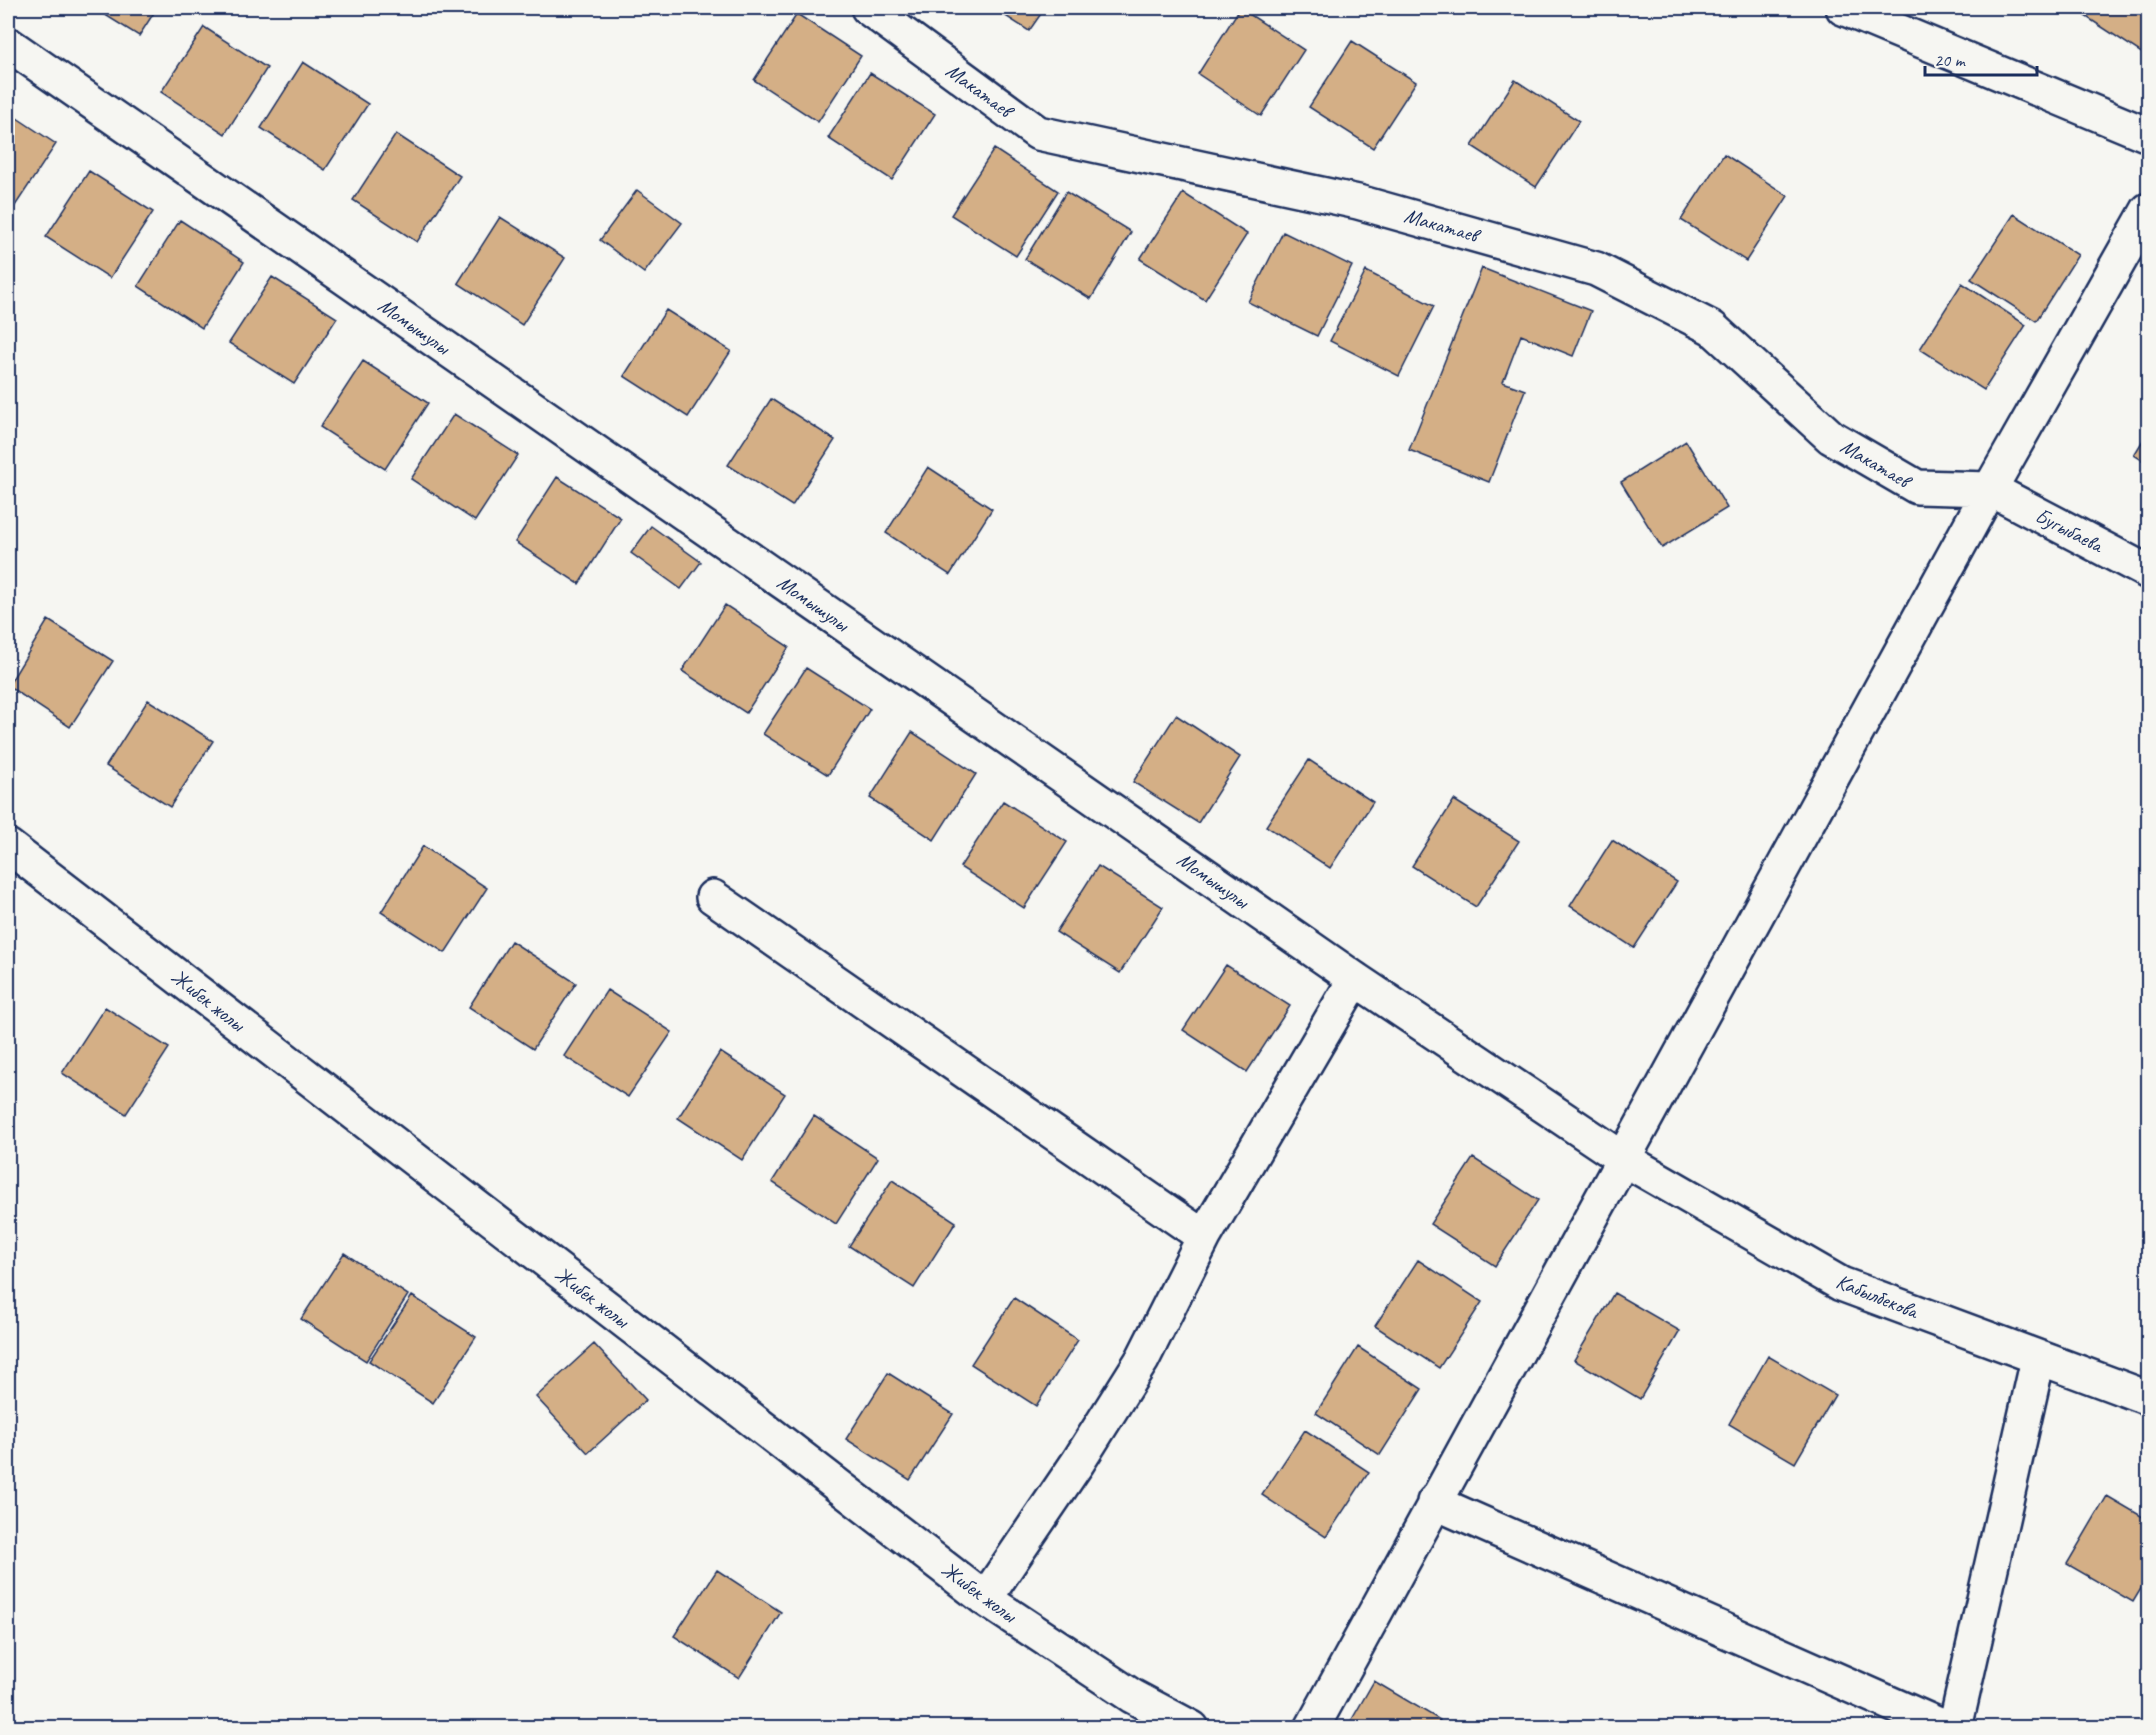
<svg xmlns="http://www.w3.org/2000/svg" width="2156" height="1735" viewBox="0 0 2156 1735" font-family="Caveat,sans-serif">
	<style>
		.building { fill: #d4af86; stroke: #1b2f5e; stroke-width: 1.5 }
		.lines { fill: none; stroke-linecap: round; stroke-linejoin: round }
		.street-casing { stroke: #1b2f5e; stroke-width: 38 }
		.street { stroke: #f6f6f2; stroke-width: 33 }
		.labels { text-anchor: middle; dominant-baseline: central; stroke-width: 6; stroke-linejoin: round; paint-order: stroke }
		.street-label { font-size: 21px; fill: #1b2f5e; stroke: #f6f6f2 }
	</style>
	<rect width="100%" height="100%" fill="#f6f6f2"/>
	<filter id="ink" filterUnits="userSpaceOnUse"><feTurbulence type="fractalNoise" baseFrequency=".0167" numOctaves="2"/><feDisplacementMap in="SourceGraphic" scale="12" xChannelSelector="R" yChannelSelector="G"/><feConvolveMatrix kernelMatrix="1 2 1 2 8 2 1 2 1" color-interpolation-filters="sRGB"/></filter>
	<g filter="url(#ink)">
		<path class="building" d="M 94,8 L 157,8 L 139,36 Z
			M 993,8 L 1045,8 L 1029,31 Z
			M 1240,8 L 1304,50 L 1261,116 L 1198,74 Z
			M 2082,8 L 2148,8 L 2148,47 L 2143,54 L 2079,12 Z
			M 797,14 L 861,56 L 818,122 L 754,80 Z
			M 204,27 L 267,68 L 225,134 L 161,92 Z
			M 1352,41 L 1416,82 L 1373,148 L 1309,107 Z
			M 303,62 L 368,104 L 325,170 L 261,128 Z
			M 870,73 L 935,114 L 892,180 L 828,138 Z
			M 1515,80 L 1579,121 L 1536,187 L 1472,146 Z
			M 8,112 L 56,144 L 13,209 L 8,205 Z
			M 396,134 L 460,176 L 417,242 L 353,200 Z
			M 994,149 L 1058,191 L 1016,256 L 951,215 Z
			M 1724,154 L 1788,196 L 1746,261 L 1681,220 Z
			M 89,171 L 153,212 L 110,278 L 46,237 Z
			M 637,190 L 682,223 L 644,273 L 600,240 Z
			M 1066,192 L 1131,232 L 1091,299 L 1025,259 Z
			M 1183,193 L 1247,234 L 1205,300 L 1140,259 Z
			M 2014,214 L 2078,255 L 2036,321 L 1971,279 Z
			M 500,217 L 565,258 L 522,325 L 458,283 Z
			M 180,220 L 244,262 L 202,328 L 138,286 Z
			M 1283,232 L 1352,266 L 1317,336 L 1248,302 Z
			M 1482,268 L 1591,311 L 1573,356 L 1521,335 L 1503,382 L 1525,390 L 1489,482 L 1409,450 Z
			M 1366,271 L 1434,306 L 1399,376 L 1330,341 Z
			M 272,277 L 337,318 L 294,384 L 229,343 Z
			M 1962,283 L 2026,325 L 1984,390 L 1920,349 Z
			M 666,310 L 731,351 L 688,417 L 624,376 Z
			M 363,361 L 428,403 L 385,469 L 320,427 Z
			M 771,399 L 835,440 L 792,506 L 728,465 Z
			M 454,414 L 518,455 L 475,521 L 411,479 Z
			M 2148,432 L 2148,464 L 2134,455 Z
			M 1686,441 L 1727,508 L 1662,548 L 1621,482 Z
			M 928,467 L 992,509 L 950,575 L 886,533 Z
			M 557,477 L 621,518 L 579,584 L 515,542 Z
			M 651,526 L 701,562 L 681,589 L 631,553 Z
			M 725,605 L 789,647 L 746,713 L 682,671 Z
			M 48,620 L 113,661 L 70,727 L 8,686 Z
			M 806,668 L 870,709 L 828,775 L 763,734 Z
			M 148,700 L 213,741 L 170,807 L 106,766 Z
			M 1176,715 L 1240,757 L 1198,823 L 1133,782 Z
			M 912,732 L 976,774 L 934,840 L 870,798 Z
			M 1309,760 L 1373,802 L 1330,868 L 1266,826 Z
			M 1454,800 L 1519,841 L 1476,907 L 1412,866 Z
			M 1003,801 L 1067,842 L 1024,908 L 960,867 Z
			M 1612,840 L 1677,882 L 1634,948 L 1570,906 Z
			M 423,846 L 487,888 L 445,953 L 381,912 Z
			M 1098,866 L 1163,907 L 1120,973 L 1056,932 Z
			M 511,941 L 576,983 L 533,1049 L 469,1007 Z
			M 1226,965 L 1290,1006 L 1247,1072 L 1183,1030 Z
			M 607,990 L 672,1032 L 628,1097 L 564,1056 Z
			M 105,1007 L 169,1048 L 126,1114 L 62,1073 Z
			M 720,1052 L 785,1094 L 742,1160 L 678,1118 Z
			M 814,1116 L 878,1158 L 836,1224 L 772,1182 Z
			M 1473,1158 L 1538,1200 L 1495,1266 L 1430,1224 Z
			M 892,1180 L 956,1222 L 914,1288 L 849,1246 Z
			M 344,1253 L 408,1295 L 366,1361 L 301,1319 Z
			M 1418,1260 L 1482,1302 L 1439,1368 L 1375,1326 Z
			M 1614,1293 L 1680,1331 L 1640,1399 L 1574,1360 Z
			M 412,1296 L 476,1337 L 433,1403 L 369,1361 Z
			M 1014,1298 L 1078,1340 L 1036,1406 L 971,1364 Z
			M 594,1344 L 646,1400 L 588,1453 L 536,1397 Z
			M 1358,1347 L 1422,1389 L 1380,1455 L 1316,1413 Z
			M 1768,1356 L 1835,1395 L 1795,1463 L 1729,1424 Z
			M 888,1373 L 953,1414 L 910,1480 L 846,1439 Z
			M 1305,1430 L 1369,1472 L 1326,1537 L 1262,1495 Z
			M 2107,1496 L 2148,1520 L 2148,1577 L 2133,1602 L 2067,1564 Z
			M 717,1570 L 781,1612 L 739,1678 L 674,1636 Z
			M 1374,1681 L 1440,1720 L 1436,1728 L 1347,1728 Z"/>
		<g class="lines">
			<defs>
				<path id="street" d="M 868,8 L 1038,133 L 1358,202 L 1596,269 L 1712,328 L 1831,437 L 1917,487 L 1990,489 L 2148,572
					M 1843,8 L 2148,135
					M 8,44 L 1355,979 L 1622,1158 L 1841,1284 L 2148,1398
					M 8,846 L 985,1599 L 1132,1696 L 1192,1728
					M 713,897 L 1204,1237
					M 1434,1502 L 1946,1728
					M 985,1599 L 1078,1462 L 1142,1360 L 1204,1237 L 1355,979
					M 1312,1728 L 1990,489 L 2148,210
					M 1955,1728 L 2038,1359"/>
			</defs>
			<use href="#street" class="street-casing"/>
			<use href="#street" class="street"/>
		</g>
	</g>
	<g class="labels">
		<g class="street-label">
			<text transform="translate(979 90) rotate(36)">Макатаев</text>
			<text transform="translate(1441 225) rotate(16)">Макатаев</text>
			<text transform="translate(414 326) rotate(35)">Момышулы</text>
			<text transform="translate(1875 463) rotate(30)">Макатаев</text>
			<text transform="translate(2069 530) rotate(27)">Бугыбаева</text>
			<text transform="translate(813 603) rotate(35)">Момышулы</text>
			<text transform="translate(1213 880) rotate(35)">Момышулы</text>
			<text transform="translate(208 1000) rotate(38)">Жибек жолы</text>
			<text transform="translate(1877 1296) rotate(22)">Кабылбекова</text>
			<text transform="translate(592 1297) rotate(37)">Жибек жолы</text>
			<text transform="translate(979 1592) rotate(36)">Жибек жолы</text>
		</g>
	</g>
	<rect width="2156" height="1735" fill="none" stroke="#f6f6f2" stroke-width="30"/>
	<rect x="15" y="15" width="2126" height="1705" fill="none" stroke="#1b2f5e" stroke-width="2" filter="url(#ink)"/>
	<path d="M1925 66v9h112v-9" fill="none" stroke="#1b2f5e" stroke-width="3"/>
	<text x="1934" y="66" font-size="18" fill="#1b2f5e" stroke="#f6f6f2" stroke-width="4.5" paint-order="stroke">20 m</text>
</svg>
